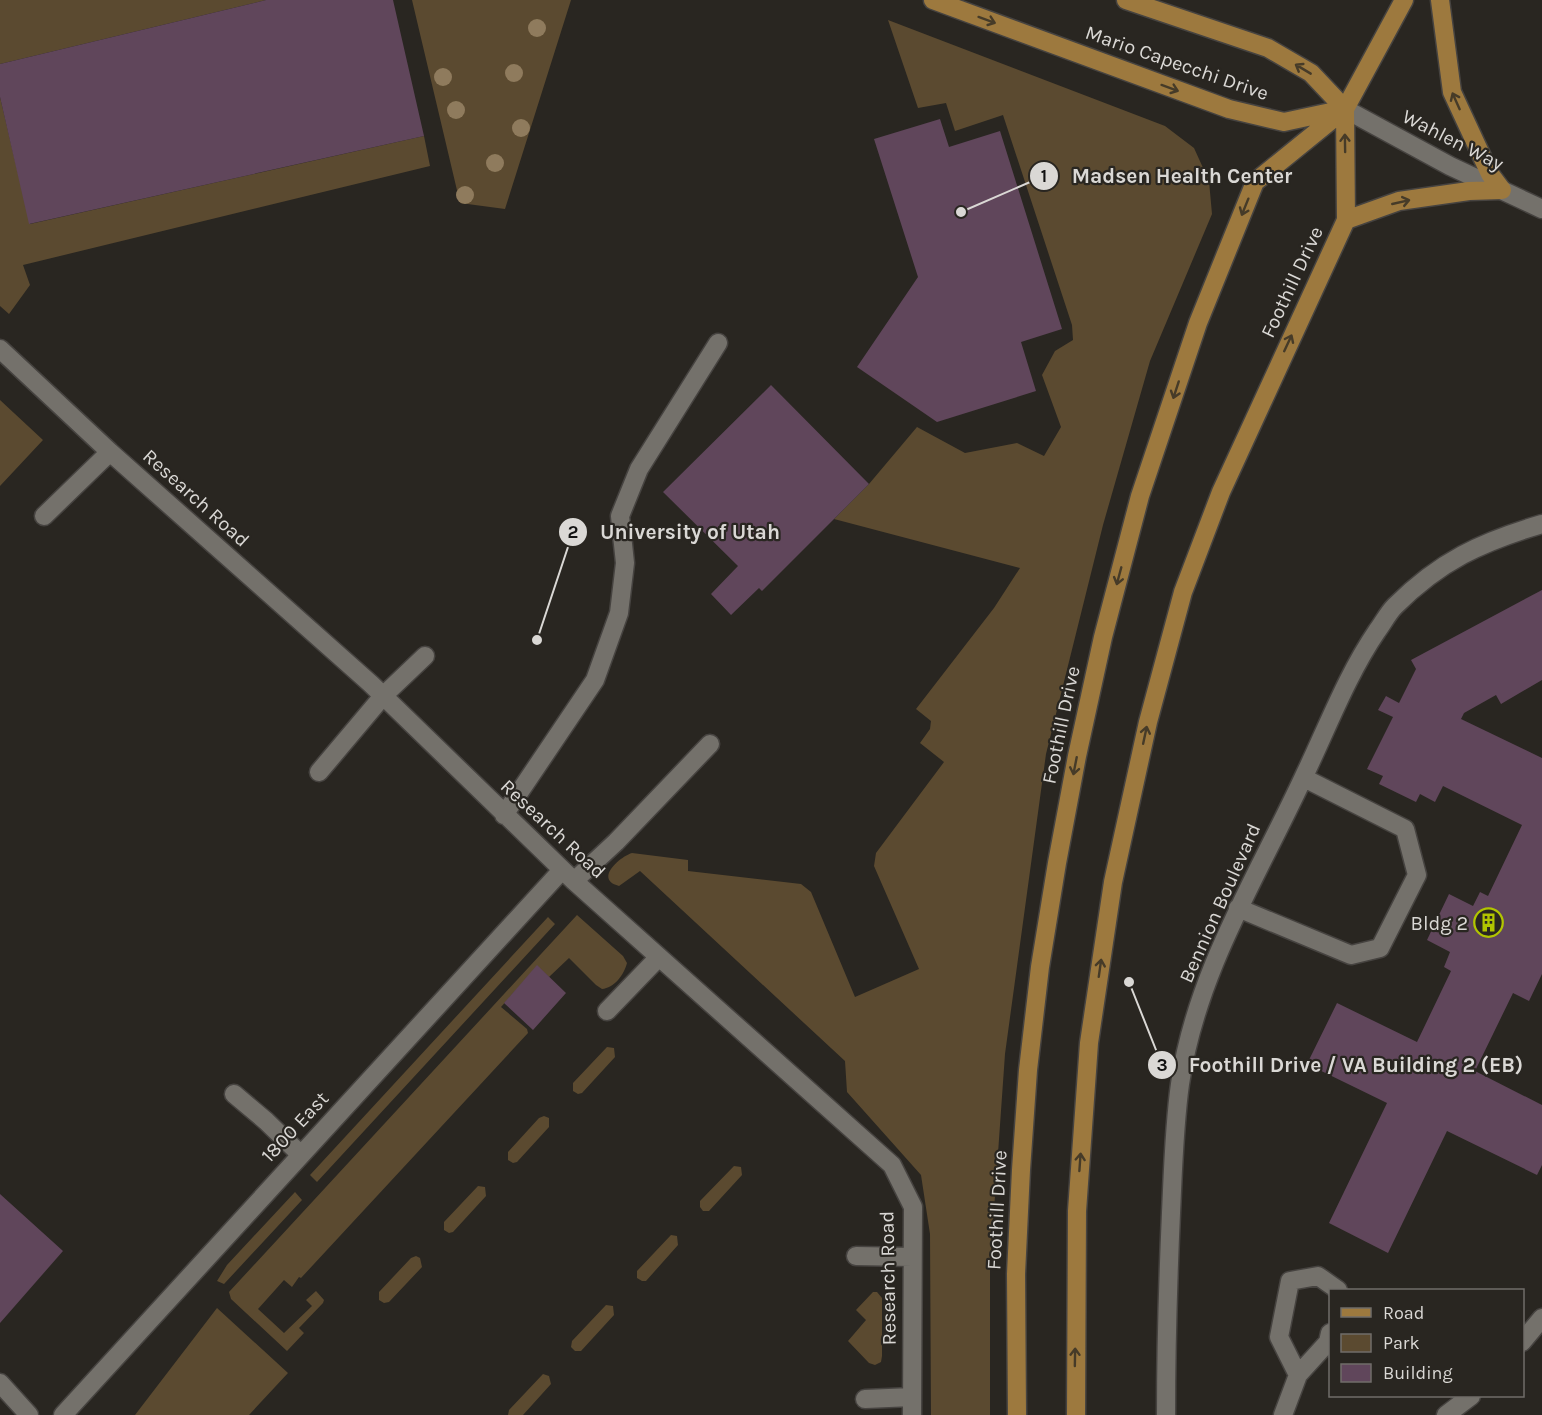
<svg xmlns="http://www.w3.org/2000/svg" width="1542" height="1415" viewBox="0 0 1542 1415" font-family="Karla,sans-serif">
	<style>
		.green { fill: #5b4a30 }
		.building { fill: #60465b }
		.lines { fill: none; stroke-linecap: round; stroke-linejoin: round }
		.minor-casing { stroke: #464340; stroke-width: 21 }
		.major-casing { stroke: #464340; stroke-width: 21 }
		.minor { stroke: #74716b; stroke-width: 18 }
		.major { stroke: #9d793e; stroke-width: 18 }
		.tree { fill: #8f7b5d }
		.oneway { stroke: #463b28 }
		.labels { text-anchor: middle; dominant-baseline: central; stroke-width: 4.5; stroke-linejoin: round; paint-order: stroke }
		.street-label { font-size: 20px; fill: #dad8d5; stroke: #292621 }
		.poi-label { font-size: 20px; fill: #dad8d5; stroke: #292621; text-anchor: end }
		.leader { fill: none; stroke: #dad8d5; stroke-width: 2 }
		.callout-dot { fill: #dad8d5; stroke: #292621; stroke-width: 2 }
		.mark-label { font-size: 18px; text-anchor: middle; font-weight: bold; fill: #111 }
		.callout-label { font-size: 21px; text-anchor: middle; font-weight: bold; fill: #dad8d5; stroke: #292621; stroke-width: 4.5; stroke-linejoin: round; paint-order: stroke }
	</style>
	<rect width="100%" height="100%" fill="#292621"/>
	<path class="green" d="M 0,0 L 266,0 L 0,64 Z
		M 412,0 L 571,0 L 505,209 L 460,203 Z
		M 888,20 L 1165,126 L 1194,148 L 1209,181 L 1212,214 L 1150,361 L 1103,525 L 1046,754 L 1005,1054 L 990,1267 L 990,1415 L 931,1415 L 930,1234 L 921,1175 L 847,1092 L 845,1061 L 640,871 L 619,886 C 594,880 619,857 632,853 L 688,860 L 688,871 L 801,884 L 811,892 L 855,997 L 919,969 L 874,866 L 876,853 L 944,762 L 920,743 L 930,729 L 931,721 L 916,709 L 994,608 L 1020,568 L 834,519 L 869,484 L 917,427 L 965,453 L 1017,443 L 1044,456 L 1061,427 L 1042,375 L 1055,351 L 1073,340 L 1072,325 L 1003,115 L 955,131 L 946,103 L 918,108 Z
		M 0,97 L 30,224 L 424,136 L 430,166 L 23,265 L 30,285 L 9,314 L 0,306 Z
		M 0,400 L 43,440 L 0,486 Z
		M 577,915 L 623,956 L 627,963 C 624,975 614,988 602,989 L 596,985 L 569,958 L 549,977 L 537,966 L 501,1007 L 527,1029 L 528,1033 L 301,1278 L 299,1277 L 292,1287 L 284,1280 L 258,1309 L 284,1333 L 312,1306 L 306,1300 L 316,1291 L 324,1300 L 323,1303 L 299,1328 L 304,1333 L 287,1351 L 231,1299 L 229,1292 Z
		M 548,917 L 555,924 L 317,1182 L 310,1175 Z
		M 607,1047 L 614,1048 L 615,1057 L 582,1093 L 578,1094 L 573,1091 L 573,1083 Z
		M 544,1116 L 549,1118 L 549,1127 L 517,1162 L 513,1163 L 508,1160 L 508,1152 L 539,1118 Z
		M 734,1166 L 741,1167 L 742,1175 L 709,1211 L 703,1211 L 700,1207 L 700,1201 Z
		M 478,1186 L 485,1187 L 486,1196 L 453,1232 L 449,1233 L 444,1230 L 444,1222 Z
		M 295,1192 L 302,1200 L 224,1284 L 217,1281 L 227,1265 Z
		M 671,1235 L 677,1236 L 678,1245 L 646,1281 L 642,1281 L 637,1278 L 637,1271 Z
		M 416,1256 L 420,1258 L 422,1267 L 389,1302 L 384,1303 L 379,1300 L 379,1292 L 411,1258 Z
		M 873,1292 L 877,1292 L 882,1298 L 882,1356 L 881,1362 L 875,1365 L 869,1363 L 848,1341 L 866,1320 L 856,1310 Z
		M 606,1305 L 613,1306 L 614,1315 L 581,1351 L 575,1351 L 571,1347 L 572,1341 Z
		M 217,1308 L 288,1373 L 249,1415 L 135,1415 Z
		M 543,1374 L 549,1376 L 551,1384 L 523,1415 L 508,1415 L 509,1410 Z"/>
	<path class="building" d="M 266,0 L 393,0 L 424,136 L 29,224 L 0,97 L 0,64 Z
		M 940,119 L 949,147 L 1000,131 L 1062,329 L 1021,342 L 1036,391 L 937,422 L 857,367 L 918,277 L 874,139 Z
		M 771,385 L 869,484 L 762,591 L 759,588 L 731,615 L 711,594 L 738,566 L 663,492 Z
		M 1542,590 L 1542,680 L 1501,704 L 1496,695 L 1464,713 L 1461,719 L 1542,758 L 1542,974 L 1529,1001 L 1513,993 L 1475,1071 L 1542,1105 L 1542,1165 L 1537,1175 L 1447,1131 L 1388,1253 L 1329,1223 L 1387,1103 L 1307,1064 L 1337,1003 L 1417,1042 L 1451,971 L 1444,967 L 1450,952 L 1427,940 L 1449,894 L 1473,906 L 1480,892 L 1488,896 L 1522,825 L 1443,786 L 1435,802 L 1420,794 L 1416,802 L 1379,784 L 1383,776 L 1367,769 L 1393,717 L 1378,710 L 1386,696 L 1399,703 L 1416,669 L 1411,660 Z
		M 537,965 L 566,993 L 533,1030 L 504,1003 Z
		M 0,1194 L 63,1251 L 0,1323 Z"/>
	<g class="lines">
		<defs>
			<path id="minor" d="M 1345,109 L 1450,166 L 1542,209
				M 0,349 L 110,452 L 371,684 L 574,881 L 892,1165 L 913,1207 L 912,1415
				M 44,516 L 110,452
				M 319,772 L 383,696 L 425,656
				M 504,815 L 595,680 L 619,613 L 625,563 L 620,516 L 639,469 L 718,343
				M 574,881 L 616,842 L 710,744
				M 1238,908 L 1351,955 L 1380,948 L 1417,875 L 1405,829 L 1304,778
				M 607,1011 L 659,957
				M 234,1094 L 266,1121 L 300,1154
				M 856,1256 L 912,1257
				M 1522,1342 L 1542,1318
				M 1298,1375 L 1279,1337 L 1290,1281 L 1318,1276 L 1338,1290
				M 0,1383 L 29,1415
				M 865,1399 L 912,1397
				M 63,1415 L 562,870
				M 1166,1415 C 1166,1348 1168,1281 1171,1213 C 1173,1171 1174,1127 1180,1084 C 1196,972 1258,876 1305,774 C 1328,726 1347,675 1377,631 C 1383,623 1388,613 1395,606 C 1440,561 1481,542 1542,524
				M 1283,1415 L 1298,1375 L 1328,1342 L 1330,1333
				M 1446,1415 L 1471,1396"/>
			<path id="major" d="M 933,0 L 1229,109 L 1284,122 L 1340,110
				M 1126,0 L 1268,48 L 1311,73 L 1345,109
				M 1440,0 L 1452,92 L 1490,174 L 1502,190
				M 1346,220 L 1399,201 L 1469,191 L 1502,190
				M 1017,1415 L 1016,1274 L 1021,1170 L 1028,1070 L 1040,967 L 1057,863 L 1077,756 L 1103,637 L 1140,496 L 1198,323 L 1255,182 L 1345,109 L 1404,0
				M 1076,1415 L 1077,1211 L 1089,1043 L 1113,882 L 1148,722 L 1183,592 L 1221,492 L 1346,220 L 1345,109"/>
		</defs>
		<use href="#minor" class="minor-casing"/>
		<use href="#major" class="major-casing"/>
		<use href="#minor" class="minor"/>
		<use href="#major" class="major"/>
	</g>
	<g class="tree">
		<circle cx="537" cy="28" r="9"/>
		<circle cx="514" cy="73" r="9"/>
		<circle cx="443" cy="77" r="9"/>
		<circle cx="456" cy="110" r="9"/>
		<circle cx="521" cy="128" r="9"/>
		<circle cx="495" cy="163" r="9"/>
		<circle cx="465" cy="195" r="9"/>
	</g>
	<defs><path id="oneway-shaft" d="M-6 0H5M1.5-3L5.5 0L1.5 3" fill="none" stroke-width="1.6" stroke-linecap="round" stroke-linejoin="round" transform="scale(1.5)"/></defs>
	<g class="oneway">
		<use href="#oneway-shaft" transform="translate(987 20) rotate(20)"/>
		<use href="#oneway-shaft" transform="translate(1303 69) rotate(-149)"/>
		<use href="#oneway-shaft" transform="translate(1170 88) rotate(20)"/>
		<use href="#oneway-shaft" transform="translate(1456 101) rotate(-114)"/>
		<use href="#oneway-shaft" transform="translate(1345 143) rotate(-91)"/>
		<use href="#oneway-shaft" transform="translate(1401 202) rotate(-13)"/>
		<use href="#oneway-shaft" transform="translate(1245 207) rotate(112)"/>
		<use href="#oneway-shaft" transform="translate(1288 343) rotate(-65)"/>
		<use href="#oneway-shaft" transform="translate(1176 390) rotate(108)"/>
		<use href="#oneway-shaft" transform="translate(1119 576) rotate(105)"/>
		<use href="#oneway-shaft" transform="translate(1145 735) rotate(-78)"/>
		<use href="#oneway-shaft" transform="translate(1075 766) rotate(101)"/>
		<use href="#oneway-shaft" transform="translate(1100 968) rotate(-82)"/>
		<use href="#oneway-shaft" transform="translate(1080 1162) rotate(-86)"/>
		<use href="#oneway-shaft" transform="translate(1075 1357) rotate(-89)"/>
	</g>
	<defs>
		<symbol id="building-ring" viewBox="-11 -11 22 22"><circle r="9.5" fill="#292621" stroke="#b1c500" stroke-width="1.5"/><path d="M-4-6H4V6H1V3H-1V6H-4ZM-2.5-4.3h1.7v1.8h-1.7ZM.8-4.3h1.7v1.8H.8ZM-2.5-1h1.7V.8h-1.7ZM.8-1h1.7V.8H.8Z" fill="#b1c500"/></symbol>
	</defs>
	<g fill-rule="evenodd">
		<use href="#building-ring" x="1472" y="906" width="33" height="33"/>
	</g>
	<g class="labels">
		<g class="street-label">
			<text transform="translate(1177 63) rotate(19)">Mario Capecchi Drive</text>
			<text transform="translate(1453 140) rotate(27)">Wahlen Way</text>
			<text transform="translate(1292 282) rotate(-65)">Foothill Drive</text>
			<text transform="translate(196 498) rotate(42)">Research Road</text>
			<text transform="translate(1061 725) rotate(-78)">Foothill Drive</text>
			<text transform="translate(553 829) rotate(43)">Research Road</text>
			<text transform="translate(1220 903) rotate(-66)">Bennion Boulevard</text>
			<text transform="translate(295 1127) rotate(-47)">1800 East</text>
			<text transform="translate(997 1210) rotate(-87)">Foothill Drive</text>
			<text transform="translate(888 1278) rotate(-91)">Research Road</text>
		</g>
		<g class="poi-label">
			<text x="1468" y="923">Bldg 2</text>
		</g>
	</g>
	<path class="leader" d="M961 212L1044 176M537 640L573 532M1129 982L1162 1065"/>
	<g class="callout-dot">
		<circle cx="961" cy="212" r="6"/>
		<circle cx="537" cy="640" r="6"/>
		<circle cx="1129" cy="982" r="6"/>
		<circle cx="1044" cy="176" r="15"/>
		<circle cx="573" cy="532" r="15"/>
		<circle cx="1162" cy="1065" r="15"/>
	</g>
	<g class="mark-label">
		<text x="1044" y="182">1</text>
		<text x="573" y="538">2</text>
		<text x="1162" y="1071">3</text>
	</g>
	<g class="callout-label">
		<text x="1182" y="183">Madsen Health Center</text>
		<text x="690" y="539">University of Utah</text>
		<text x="1356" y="1072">Foothill Drive / VA Building 2 (EB)</text>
	</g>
	<rect x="1329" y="1289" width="195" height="108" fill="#292621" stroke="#706d69" stroke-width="1.5"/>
	<rect x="1341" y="1308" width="30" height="9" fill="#9d793e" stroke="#706d69" stroke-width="1.5"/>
	<text x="1383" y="1319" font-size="18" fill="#dad8d5">Road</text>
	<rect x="1341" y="1334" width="30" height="18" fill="#5b4a30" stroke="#706d69" stroke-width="1.5"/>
	<text x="1383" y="1349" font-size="18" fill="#dad8d5">Park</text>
	<rect x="1341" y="1364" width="30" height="18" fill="#60465b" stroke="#706d69" stroke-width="1.5"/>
	<text x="1383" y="1379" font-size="18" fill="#dad8d5">Building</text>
</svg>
